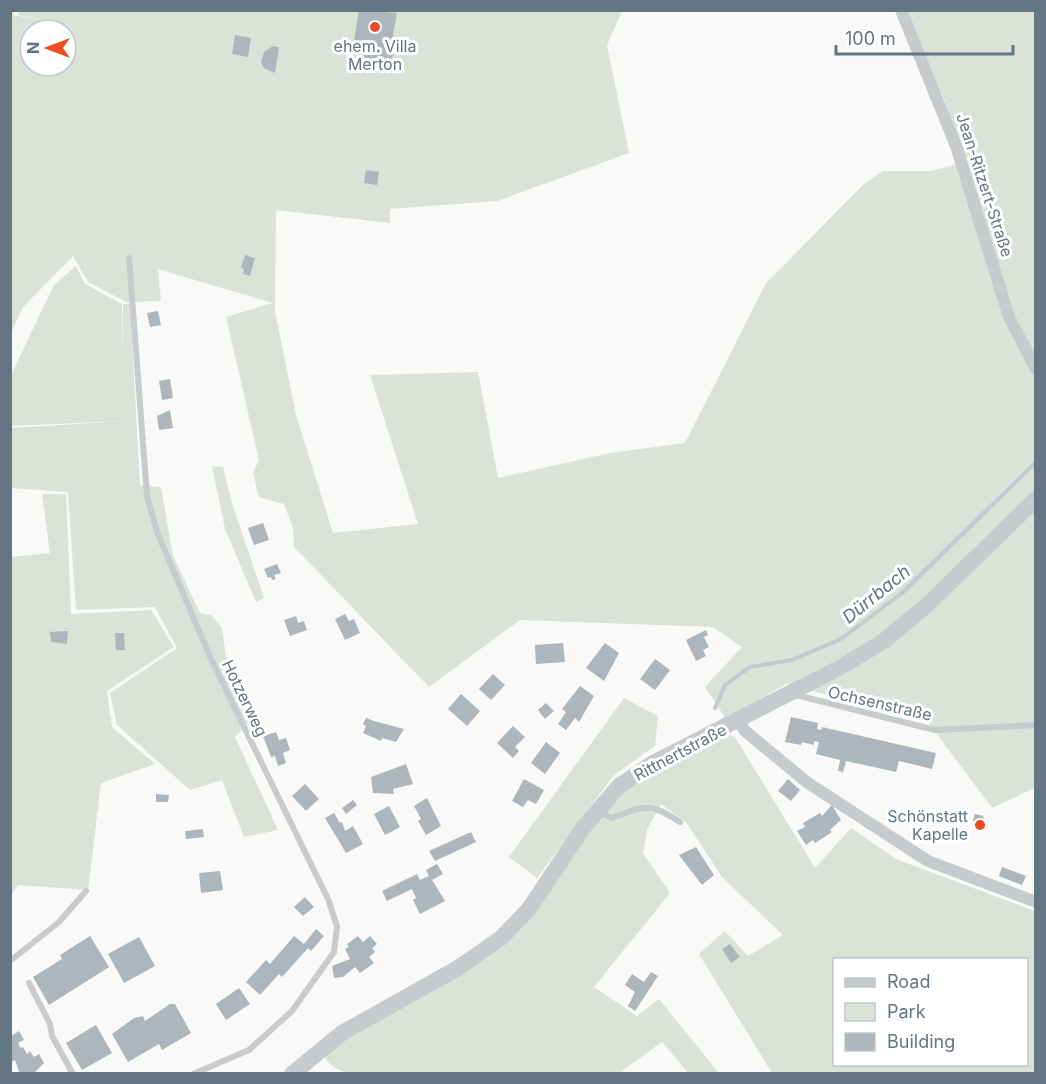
<svg xmlns="http://www.w3.org/2000/svg" width="1046" height="1084" viewBox="0 0 1046 1084" font-family="Inter,sans-serif">
	<style>
		.green { fill: #dbe2d8; fill-rule: evenodd }
		.lines { fill: none; stroke-linecap: round; stroke-linejoin: round }
		.stream { stroke: #bfcbcf; stroke-width: 4 }
		.building { fill: #adb6bc }
		.service { stroke: #c7cbce; stroke-width: 6 }
		.minor { stroke: #c7cbce; stroke-width: 12 }
		.tertiary { stroke: #c7cbce; stroke-width: 16 }
		.poi-dot { fill: #ea4c27; stroke: #fff; stroke-width: 2 }
		.labels { text-anchor: middle; dominant-baseline: central; stroke-width: 6; stroke-linejoin: round; paint-order: stroke }
		.poi-label { font-size: 16px; fill: #637683; stroke: #fff }
		.street-label { font-size: 16px; fill: #637683; stroke: #fff }
		.water-label { font-size: 18px; font-style: italic; fill: #5e767d; stroke: #fff }
	</style>
	<rect width="100%" height="100%" fill="#f9f9f7"/>
	<path class="green" d="M 20,10 L 622,11 L 607,45 L 629,153 L 497,201 L 390,209 L 390,223 L 276,210 L 275,311 L 296,415 L 333,533 L 418,524 L 370,375 L 478,372 L 498,478 L 610,453 L 685,443 L 766,283 L 865,183 L 883,171 L 931,171 L 965,162 L 944,99 L 906,11 L 1035,11 L 1035,788 L 992,808 L 927,721 L 786,684 L 726,719 L 705,687 L 742,647 L 713,627 L 520,620 L 429,687 L 294,547 L 293,528 L 284,504 L 259,497 L 253,473 L 259,460 L 226,317 L 273,303 L 158,269 L 161,301 L 126,302 L 88,282 L 73,256 L 23,307 L 11,333 L 11,11 L 15,11 L 13,15 L 76,26 L 17,15 ZM 30,30 L 66,30 L 66,66 L 30,66 Z
		M 76,266 L 85,284 L 122,304 L 123,357 L 123,304 L 130,304 L 140,485 L 161,487 L 173,556 L 200,613 L 211,615 L 222,628 L 226,657 L 258,713 L 235,737 L 278,830 L 244,837 L 222,780 L 190,790 L 117,725 L 110,693 L 177,648 L 155,607 L 76,610 L 68,492 L 11,488 L 11,428 L 124,421 L 11,426 L 11,375 L 54,285 Z
		M 212,466 L 223,467 L 232,503 L 264,598 L 256,602 L 225,529 Z
		M 42,494 L 66,494 L 71,614 L 151,610 L 174,647 L 107,691 L 112,727 L 155,764 L 101,783 L 88,890 L 18,885 L 11,895 L 11,557 L 50,553 Z
		M 624,698 L 658,716 L 655,746 L 614,775 L 537,878 L 509,857 Z
		M 722,731 L 735,737 L 815,868 L 851,828 L 896,859 L 1035,911 L 1035,1073 L 772,1073 L 699,954 L 725,931 L 748,956 L 783,935 L 722,877 L 686,822 L 661,804 L 647,830 L 643,853 L 670,893 L 594,987 L 637,1016 L 659,999 L 719,1073 L 688,1073 L 662,1042 L 618,1074 L 395,1074 L 393,1071 C 372,1077 335,1078 324,1056 L 332,1048 L 488,956 L 592,825 L 632,782 ZM 834,960 L 1026,960 L 1026,1064 L 834,1064 Z"/>
	<g class="lines">
		<path class="stream" d="M 715,708 L 725,685 L 750,667 L 792,660 L 841,639 L 902,593 L 1036,462"/>
	</g>
	<path class="building" d="M 359,10 L 397,13 L 392,41 L 396,43 L 395,51 L 391,60 L 386,59 L 383,63 L 352,54 Z
		M 235,35 L 251,38 L 248,57 L 232,54 Z
		M 273,46 L 279,47 L 275,73 L 264,68 L 261,62 L 264,52 Z
		M 366,170 L 379,172 L 377,185 L 364,183 Z
		M 245,255 L 255,258 L 250,276 L 243,274 L 244,269 L 241,268 Z
		M 158,311 L 161,325 L 150,327 L 147,313 Z
		M 170,379 L 173,398 L 162,400 L 159,381 Z
		M 170,410 L 173,428 L 159,430 L 157,416 Z
		M 263,523 L 269,540 L 254,545 L 248,528 Z
		M 277,564 L 281,573 L 274,575 L 276,579 L 272,580 L 271,577 L 268,578 L 264,569 Z
		M 345,614 L 349,621 L 354,619 L 360,633 L 345,640 L 335,619 Z
		M 296,616 L 298,623 L 304,621 L 307,630 L 290,636 L 284,620 Z
		M 706,630 L 708,635 L 704,637 L 709,647 L 703,650 L 706,656 L 696,661 L 686,640 Z
		M 68,631 L 67,644 L 51,642 L 50,632 Z
		M 115,633 L 124,633 L 125,650 L 116,650 Z
		M 563,643 L 565,662 L 536,664 L 535,645 Z
		M 605,643 L 619,653 L 604,681 L 586,668 Z
		M 655,659 L 670,670 L 655,690 L 640,679 Z
		M 493,674 L 505,685 L 491,700 L 479,689 Z
		M 580,686 L 594,696 L 579,722 L 575,718 L 566,730 L 558,724 L 566,712 L 562,709 Z
		M 461,694 L 480,711 L 467,726 L 448,709 Z
		M 546,703 L 554,711 L 545,719 L 538,710 Z
		M 791,717 L 818,723 L 817,729 L 821,730 L 822,727 L 936,753 L 932,769 L 899,761 L 896,772 L 846,761 L 843,772 L 838,771 L 840,760 L 816,754 L 819,742 L 814,741 L 814,745 L 802,742 L 801,745 L 785,742 Z
		M 366,718 L 374,721 L 404,729 L 396,742 L 382,738 L 381,741 L 363,733 L 366,726 L 363,724 Z
		M 513,726 L 525,737 L 515,747 L 519,751 L 513,758 L 497,743 Z
		M 276,732 L 279,740 L 286,738 L 290,750 L 283,753 L 286,763 L 278,766 L 275,756 L 271,757 L 263,736 Z
		M 546,742 L 560,753 L 545,774 L 531,763 Z
		M 406,764 L 413,784 L 393,789 L 394,794 L 373,793 L 371,777 Z
		M 524,779 L 544,790 L 536,804 L 528,800 L 523,807 L 512,801 Z
		M 788,779 L 800,790 L 791,801 L 778,791 Z
		M 305,784 L 319,799 L 306,811 L 292,796 Z
		M 156,794 L 169,795 L 168,802 L 156,802 Z
		M 427,798 L 441,826 L 426,835 L 418,821 L 421,819 L 414,806 Z
		M 353,800 L 357,805 L 346,814 L 342,808 Z
		M 832,805 L 841,820 L 830,830 L 832,832 L 815,843 L 813,840 L 806,845 L 797,831 L 805,827 L 803,823 L 820,813 L 822,816 Z
		M 389,806 L 400,827 L 385,835 L 374,814 Z
		M 334,813 L 340,823 L 342,822 L 345,831 L 353,826 L 363,844 L 346,853 L 325,818 Z
		M 975,814 L 983,816 L 986,828 L 976,831 L 973,820 Z
		M 203,829 L 204,837 L 186,839 L 185,831 Z
		M 471,832 L 476,842 L 435,861 L 429,851 Z
		M 696,847 L 714,875 L 702,885 L 679,855 Z
		M 437,864 L 443,874 L 432,880 L 445,901 L 420,914 L 413,900 L 416,898 L 412,889 L 387,901 L 382,891 L 417,874 L 420,880 L 429,876 L 426,870 Z
		M 1002,867 L 1026,876 L 1022,885 L 999,876 Z
		M 220,871 L 223,890 L 201,893 L 199,873 Z
		M 305,897 L 314,907 L 303,916 L 294,907 Z
		M 316,929 L 324,936 L 311,951 L 308,948 L 282,977 L 279,974 L 260,995 L 246,982 L 266,960 L 270,964 L 294,936 L 304,944 Z
		M 90,936 L 109,967 L 49,1005 L 33,977 L 62,959 L 60,955 Z
		M 358,936 L 363,942 L 370,936 L 377,944 L 372,948 L 375,952 L 369,957 L 374,963 L 360,973 L 355,967 L 343,977 L 334,978 L 332,966 L 350,959 L 345,949 L 349,947 L 347,944 Z
		M 139,937 L 155,966 L 124,983 L 108,954 Z
		M 730,944 L 740,957 L 731,963 L 722,949 Z
		M 651,972 L 658,976 L 635,1011 L 628,1006 L 635,992 L 625,985 L 632,974 L 644,982 Z
		M 239,988 L 250,1004 L 226,1020 L 216,1004 Z
		M 170,1004 L 175,1004 L 191,1033 L 162,1050 L 159,1044 L 128,1062 L 112,1034 L 134,1018 L 143,1016 L 145,1021 Z
		M 96,1025 L 112,1053 L 82,1070 L 66,1043 Z
		M 19,1031 L 24,1040 L 18,1043 L 21,1048 L 23,1047 L 27,1054 L 30,1051 L 34,1057 L 39,1054 L 44,1063 L 33,1074 L 20,1074 L 15,1060 L 10,1063 L 10,1037 Z"/>
	<g class="lines">
		<path class="service" d="M 129,258 L 147,496 L 157,532 L 211,659 L 328,899 L 337,926 L 334,952 L 292,1011 L 249,1050 L 193,1074
			M 792,694 L 935,730 L 1036,725
			M 599,812 L 612,818 C 646,805 649,802 680,822
			M 10,961 L 59,922 L 86,891
			M 29,983 L 50,1024 L 52,1036 L 73,1074"/>
		<path class="minor" d="M 901,10 L 956,146 L 1009,317 L 1036,369
			M 738,720 L 745,731 L 808,783 L 928,861 L 1036,902"/>
		<path class="tertiary" d="M 292,1074 L 342,1033 L 458,968 L 501,938 L 529,909 L 583,828 L 619,786 L 653,763 L 841,667 L 884,641 L 927,605 L 1036,499"/>
	</g>
	<g class="poi-dot">
		<circle cx="375" cy="27" r="6"/>
		<circle cx="980" cy="825" r="6"/>
	</g>
	<g class="labels">
		<g class="poi-label">
			<text x="375" y="46">ehem. Villa<tspan x="375" dy="18">Merton</tspan></text>
			<text x="968" y="816" text-anchor="end">Schönstatt<tspan x="968" dy="18">Kapelle</tspan></text>
		</g>
		<g class="street-label">
			<text transform="translate(985 185) rotate(72)">Jean-Ritzert-Straße</text>
			<text transform="translate(245 698) rotate(64)">Hotzerweg</text>
			<text transform="translate(880 703) rotate(13)">Ochsenstraße</text>
			<text transform="translate(680 752) rotate(-28)">Rittnertstraße</text>
		</g>
		<g class="water-label">
			<text transform="translate(876 594) rotate(-39)">Dürrbach</text>
		</g>
	</g>
	<rect width="1046" height="1084" fill="none" stroke="#637683" stroke-width="24"/>
	<rect x="833" y="958" width="195" height="108" fill="#ffffff" stroke="#c1c8cd" stroke-width="1.5"/>
	<rect x="845" y="978" width="30" height="9" fill="#c7cbce" stroke="#c1c8cd" stroke-width="1.5"/>
	<text x="887" y="988" font-size="18" fill="#637683">Road</text>
	<rect x="845" y="1003" width="30" height="18" fill="#dbe2d8" stroke="#c1c8cd" stroke-width="1.5"/>
	<text x="887" y="1018" font-size="18" fill="#637683">Park</text>
	<rect x="845" y="1033" width="30" height="18" fill="#adb6bc" stroke="#c1c8cd" stroke-width="1.5"/>
	<text x="887" y="1048" font-size="18" fill="#637683">Building</text>
	<g transform="translate(48 48) rotate(270)"><circle r="28" fill="#ffffff" stroke="#c1c8cd" stroke-width="1.5"/>
	<path d="M0-4.5L10 22L0 15L-10 22Z" fill="#ea4c27"/>
	<text y="-9" font-size="16" font-weight="bold" text-anchor="middle" fill="#637683">N</text>
	</g>
	<path d="M836 45v9h177v-9" fill="none" stroke="#637683" stroke-width="3"/>
	<text x="845" y="45" font-size="18" fill="#637683" stroke="#ffffff" stroke-width="4.5" paint-order="stroke">100 m</text>
</svg>
